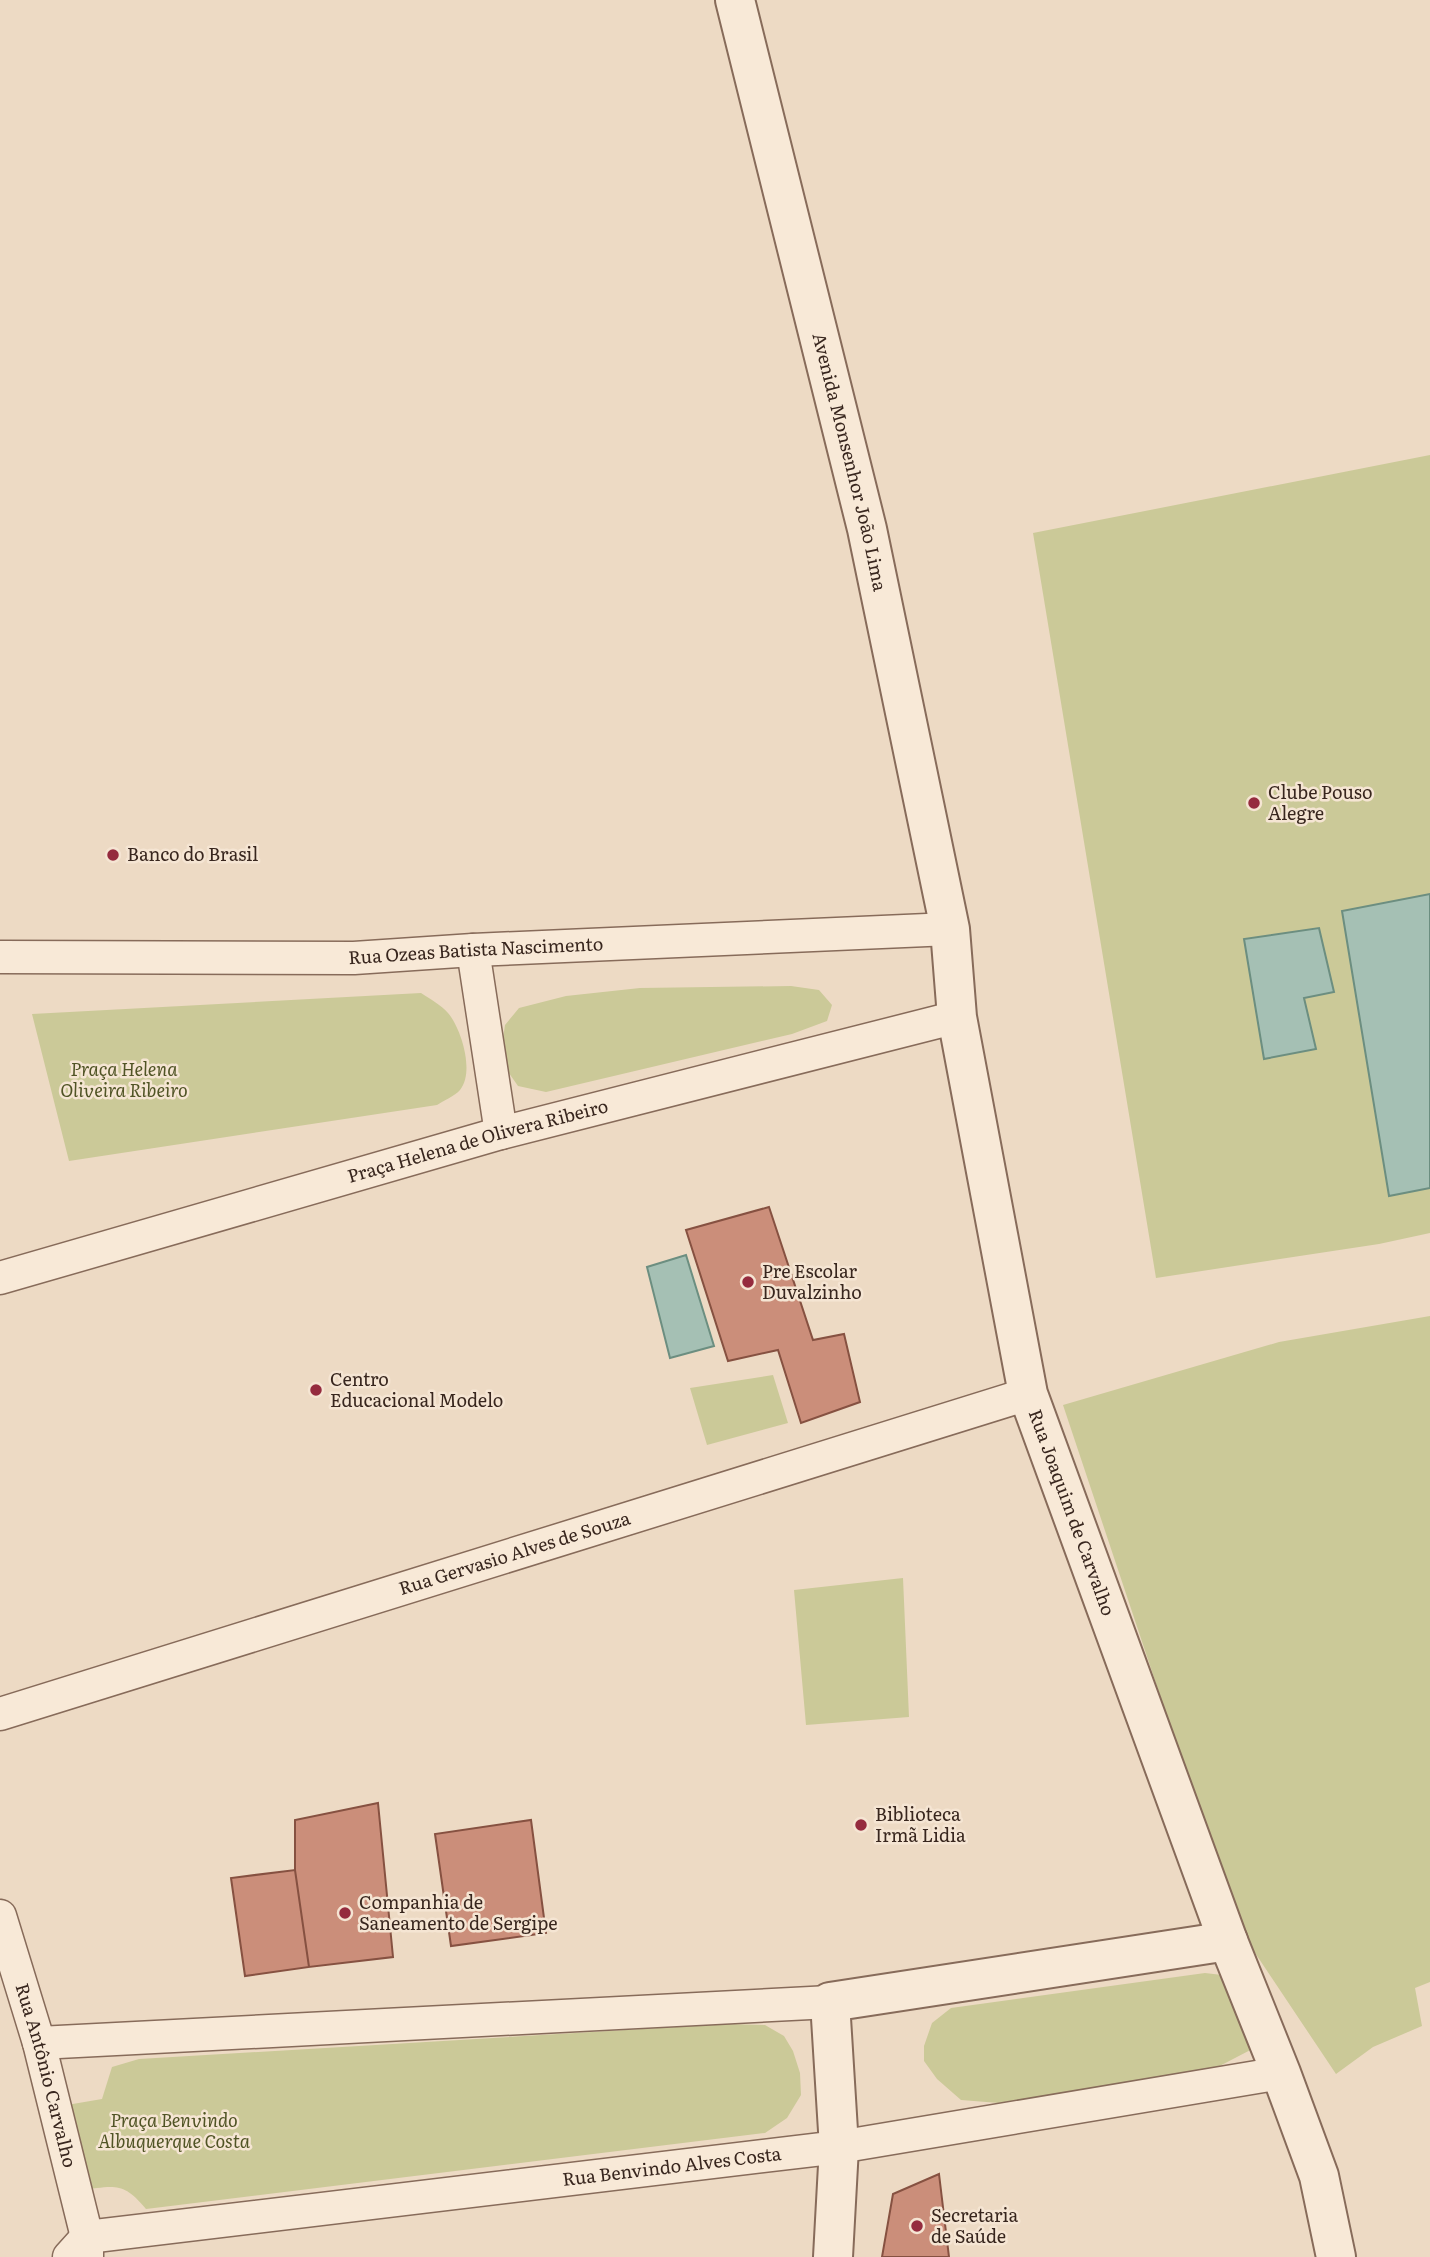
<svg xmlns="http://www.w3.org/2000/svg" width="1430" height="2257" viewBox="0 0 1430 2257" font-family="Literata,serif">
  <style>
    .green { fill: #cbc998 }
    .water { fill: #a5c0b4; stroke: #6c8e80; stroke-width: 2 }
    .building { fill: #cb8e7a; stroke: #865141; stroke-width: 2 }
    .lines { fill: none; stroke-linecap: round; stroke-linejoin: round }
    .minor-casing { stroke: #876b5a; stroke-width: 35 }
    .tertiary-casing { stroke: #876b5a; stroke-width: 42 }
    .minor { stroke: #f8e9d7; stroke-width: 32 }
    .tertiary { stroke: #f8e9d7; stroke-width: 38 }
    .poi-dot { fill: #952b3e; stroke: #f5e5d3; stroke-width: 2.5 }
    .labels { text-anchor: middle; stroke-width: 5; stroke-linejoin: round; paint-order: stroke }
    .street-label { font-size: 18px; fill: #38261e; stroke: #f5e5d3 }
    .poi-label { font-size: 18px; fill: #38261e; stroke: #f5e5d3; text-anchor: start }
    .park-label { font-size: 18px; font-style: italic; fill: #505425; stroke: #f5e5d3 }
  </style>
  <rect width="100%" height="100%" fill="#eddac4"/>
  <path class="green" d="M1430 455V1233L1379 1244 1156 1278 1033 533Z
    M791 986 819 990 832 1005 827 1021 792 1034 546 1092 518 1086 506 1069 503 1038 505 1025 519 1008 566 996 640 988Z
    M421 993C430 999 441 1005 448 1013 461 1028 475 1072 460 1090 455 1096 443 1101 437 1105L69 1161 32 1014Z
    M1430 1316V1982L1415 1988 1422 2026 1373 2047 1336 2074 1237 1926 1063 1405 1279 1342Z
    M773 1375 788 1423 707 1445 690 1388Z
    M903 1578 909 1717 806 1725 794 1590Z
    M1205 1973 1222 1975 1260 2045 1210 2071 999 2103 961 2100 937 2079 924 2061V2046L932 2023 951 2008Z
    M726 2024 765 2025 784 2036 793 2051 800 2073 801 2095 787 2118 765 2133 146 2209C122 2180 114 2187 79 2190L61 2106 102 2099 112 2067 139 2059Z"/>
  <path class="water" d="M1430 894V1188L1389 1196 1342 911Z
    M1319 928 1334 992 1304 998 1316 1049 1264 1059 1244 939Z
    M686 1255 714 1346 670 1358 647 1267Z"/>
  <path class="building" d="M769 1207 813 1340 844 1334 860 1402 801 1423 778 1350 728 1361 686 1230Z
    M378 1803 393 1957 309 1967 295 1870V1820Z
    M531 1820 546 1933 451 1946 435 1834Z
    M295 1870 309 1967 245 1976 231 1878Z
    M939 2174 949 2257H882L893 2194Z"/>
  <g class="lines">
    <g class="minor-casing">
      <g id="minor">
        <path d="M473 950 501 1133"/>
        <path id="s1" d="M0 957 354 958 473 950 950 929"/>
        <path id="s2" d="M0 1278 501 1133 957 1017"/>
        <path id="s3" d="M0 1714 1028 1394"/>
        <path id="s4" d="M0 1916 39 2043 87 2237V2256"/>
        <path d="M39 2043 830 2002"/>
        <path id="s5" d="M69 2257 87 2237 839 2147 1281 2073"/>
      </g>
    </g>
    <g class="tertiary-casing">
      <g id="tertiary">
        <path id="s6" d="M735 0 867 529 950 929 957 1017 1028 1394 1228 1941 1281 2073 1319 2176 1336 2257"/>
        <path d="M833 2257 839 2147 830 2002 1228 1941"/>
      </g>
    </g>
    <use href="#minor" class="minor"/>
    <use href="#tertiary" class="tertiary"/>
  </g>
  <g class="poi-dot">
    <circle cx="1254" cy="803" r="7"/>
    <circle cx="113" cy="855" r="7"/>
    <circle cx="748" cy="1282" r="7"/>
    <circle cx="316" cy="1390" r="7"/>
    <circle cx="861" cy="1825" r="7"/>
    <circle cx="345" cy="1913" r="7"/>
    <circle cx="917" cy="2226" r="7"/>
  </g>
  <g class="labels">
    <g class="street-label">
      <text dy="6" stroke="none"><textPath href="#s6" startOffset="476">Avenida Monsenhor João Lima</textPath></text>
      <text dy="6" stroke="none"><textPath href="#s1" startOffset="476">Rua Ozeas Batista Nascimento</textPath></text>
      <text dy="6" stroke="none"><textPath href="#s2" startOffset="497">Praça Helena de Olivera Ribeiro</textPath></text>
      <text dy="6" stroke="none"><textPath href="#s6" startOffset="1552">Rua Joaquim de Carvalho</textPath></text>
      <text dy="6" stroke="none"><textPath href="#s3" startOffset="539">Rua Gervasio Alves de Souza</textPath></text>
      <text dy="6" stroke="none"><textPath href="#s4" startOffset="166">Rua Antônio Carvalho</textPath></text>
      <text dy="6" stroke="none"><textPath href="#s5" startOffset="616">Rua Benvindo Alves Costa</textPath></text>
    </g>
    <g class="poi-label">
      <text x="1268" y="799">Clube Pouso<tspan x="1268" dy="21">Alegre</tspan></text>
      <text x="127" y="861">Banco do Brasil</text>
      <text x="762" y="1278">Pre Escolar<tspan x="762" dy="21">Duvalzinho</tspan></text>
      <text x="330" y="1386">Centro<tspan x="330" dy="21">Educacional Modelo</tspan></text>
      <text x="875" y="1821">Biblioteca<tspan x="875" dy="21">Irmã Lidia</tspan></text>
      <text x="359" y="1909">Companhia de<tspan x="359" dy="21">Saneamento de Sergipe</tspan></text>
      <text x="931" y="2222">Secretaria<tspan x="931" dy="21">de Saúde</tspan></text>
    </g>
    <g class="park-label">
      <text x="124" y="1076">Praça Helena<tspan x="124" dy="21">Oliveira Ribeiro</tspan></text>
      <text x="174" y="2127">Praça Benvindo<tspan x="174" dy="21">Albuquerque Costa</tspan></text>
    </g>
  </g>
</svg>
